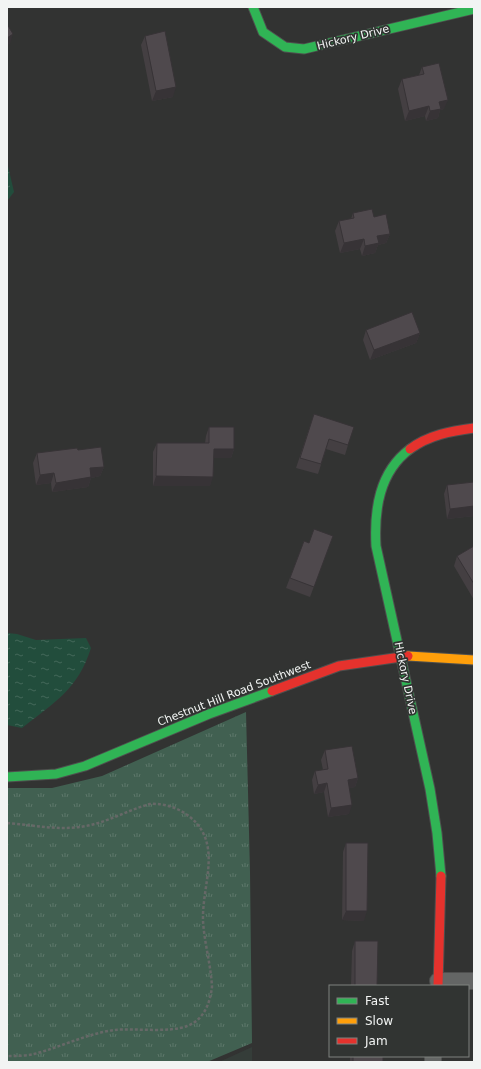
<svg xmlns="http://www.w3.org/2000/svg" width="481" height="1069" viewBox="0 0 481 1069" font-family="'DejaVu Sans',sans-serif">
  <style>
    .built { fill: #353d39 }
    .grass { fill: url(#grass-tufts) }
    .water { fill: url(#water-ripples) }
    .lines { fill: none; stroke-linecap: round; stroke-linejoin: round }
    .street-casing { stroke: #4e4f4e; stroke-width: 18 }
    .fast-casing { stroke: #4e4f4e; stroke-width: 11 }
    .slow-casing { stroke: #4e4f4e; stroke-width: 11 }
    .jam-casing { stroke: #4e4f4e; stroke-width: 11 }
    .path { stroke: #666867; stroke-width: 2.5; stroke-dasharray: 3 2; stroke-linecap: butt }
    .street { stroke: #646665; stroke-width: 16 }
    .fast { stroke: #30b455; stroke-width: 9 }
    .slow { stroke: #ff9f0a; stroke-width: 9 }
    .jam { stroke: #e5322d; stroke-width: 9 }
    .wall { fill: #443f42 }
    .shaded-wall { fill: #373336 }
    .building { fill: #4f494d; stroke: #373336 }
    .labels { text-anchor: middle; stroke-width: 3.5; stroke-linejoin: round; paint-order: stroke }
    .street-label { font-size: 11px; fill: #f2f4f3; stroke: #313432 }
  </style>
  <defs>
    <pattern id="grass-tufts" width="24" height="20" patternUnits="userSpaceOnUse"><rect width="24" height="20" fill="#416051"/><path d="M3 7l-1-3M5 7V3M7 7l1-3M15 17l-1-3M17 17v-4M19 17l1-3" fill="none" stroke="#5d776a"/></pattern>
    <pattern id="water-ripples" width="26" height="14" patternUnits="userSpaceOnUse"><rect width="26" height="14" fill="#224d3c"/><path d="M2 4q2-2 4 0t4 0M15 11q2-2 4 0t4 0" fill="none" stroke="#436759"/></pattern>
  </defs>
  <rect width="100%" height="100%" fill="#323332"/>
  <path class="built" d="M252 1047V1062H219Z"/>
  <path class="grass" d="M246 712 250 872 252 1043 207 1062H7V788H52L102 776Z"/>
  <path class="water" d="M7 162 14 192 7 201Z
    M7 633 17 634 36 640 86 638 91 648C78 689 55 702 22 728L7 725Z"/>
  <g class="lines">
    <g class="street-casing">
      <path id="street" d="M438 981H474
        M433 1062V1056"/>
    </g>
    <g class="fast-casing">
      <path id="fast" d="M253 7 263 32 285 47 304 49 474 9
        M410 449C379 472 374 510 376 546L430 789 437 833 441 876
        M7 777 56 774 85 766 209 714 272 691"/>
    </g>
    <g class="slow-casing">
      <path id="slow" d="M408 656 474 660"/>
    </g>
    <g class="jam-casing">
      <path id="jam" d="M410 449C429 435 451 431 474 428
        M272 691 339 666 408 656
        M438 986 441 876"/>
    </g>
    <path class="path" d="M7 823C34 825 59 831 86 826 108 822 128 810 150 804 164 803 179 808 190 817 223 844 202 884 203 920 204 942 211 965 212 987 210 1003 204 1020 187 1026 169 1033 135 1028 114 1030 86 1034 61 1047 34 1054 26 1056 16 1056 7 1056"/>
    <use href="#street" class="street"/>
    <use href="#fast" class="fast"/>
    <use href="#slow" class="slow"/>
    <use href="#jam" class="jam"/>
  </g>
  <path class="wall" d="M145 36 173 97 152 101 141 45Z
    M422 67 444 109 440 110 438 118 426 121 425 116 405 121 398 89 402 79 419 75Z
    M353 213 374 217 390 234 386 243 378 245 375 253 362 256 360 249 340 253 335 231 339 221 351 219Z
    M366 330 420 333 416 343 370 360 363 340Z
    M314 414 348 445 345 455 326 449 318 474 296 468Z
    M209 427 234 449 231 458H214L210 486H153V452L157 443H205L206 436Z
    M78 450 104 467 100 476 91 478 88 487 52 492 51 483 36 485 33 463 37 453Z
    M474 482V516L447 519 444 494 447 485Z
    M333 536 310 597 286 588 304 541 309 543Z
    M474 546V600L454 566 457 556Z
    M325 750 358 778 355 787 349 788V814L328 817 324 792 314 794 312 780 315 771 323 770 321 760Z
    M346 843 364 921 342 920 343 852Z
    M355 941 377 986H351L352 951Z
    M350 1056H383V1062H350Z"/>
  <path class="shaded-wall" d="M13 34 10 44 7 45V38Z
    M176 87 173 97 152 101 156 91Z
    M448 100 444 109 440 110 438 118 426 121 430 111 439 102Z
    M429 106 425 116 405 121 409 111Z
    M390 234 386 243 378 245 375 253 362 256 365 246 377 236Z
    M364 239 360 249 340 253 344 243Z
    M420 333 416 343 370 360 374 350Z
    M214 449H234L231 458H211Z
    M104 467 100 476 91 478 88 487 52 492 56 483 90 468Z
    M54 473 51 483 36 485 40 475Z
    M156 476 213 477 210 486H153Z
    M474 506V516L447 519 450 509Z
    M358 778 355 787 345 789 348 780Z
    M327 783 324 792 314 794 318 785Z
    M352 805 349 814 328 817 331 808Z
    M346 911H367L364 921 342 920Z"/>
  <path class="building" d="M7 24 13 34 7 38Z
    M165 31 176 87 156 91 145 36Z
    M439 63 448 100 439 102 441 109 430 111 429 106 409 111 402 79 424 74 422 67Z
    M372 209 374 217 386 214 390 234 377 236 379 243 365 246 364 239 344 243 339 221 354 218 353 213Z
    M412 312 420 333 374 350 366 330Z
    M314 414 354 427 348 445 329 439 321 464 300 458Z
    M209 427H234V449H214L213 477 156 476 157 443H209Z
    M101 447 104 467 90 468 91 477 56 483 54 473 40 475 37 453 77 448 78 450Z
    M474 482V506L450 509 447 485Z
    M314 529 333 536 314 587 290 578 304 541 309 543Z
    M474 546V584L457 556Z
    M352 746 358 778 348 780 352 805 331 808 327 783 318 785 315 771 328 769 325 750Z
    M346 843H368L367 911H346Z
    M355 941H378L377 986H355Z
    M353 1056H383V1062H353Z"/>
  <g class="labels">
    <g class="street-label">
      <text transform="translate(353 37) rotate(-14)" y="4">Hickory Drive</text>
      <text transform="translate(406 678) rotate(78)" y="4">Hickory Drive</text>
      <text transform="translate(234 693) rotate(-21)" y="4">Chestnut Hill Road Southwest</text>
    </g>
  </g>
  <rect width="481" height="1069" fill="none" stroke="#f2f4f3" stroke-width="16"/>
  <rect x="329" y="985" width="140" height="72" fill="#313432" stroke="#7e817f"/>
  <rect x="337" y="998" width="20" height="6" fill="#30b455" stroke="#7e817f"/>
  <text x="365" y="1005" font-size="12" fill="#f2f4f3">Fast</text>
  <rect x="337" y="1018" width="20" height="6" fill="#ff9f0a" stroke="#7e817f"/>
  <text x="365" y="1025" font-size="12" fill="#f2f4f3">Slow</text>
  <rect x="337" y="1038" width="20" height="6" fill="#e5322d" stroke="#7e817f"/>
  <text x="365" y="1045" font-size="12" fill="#f2f4f3">Jam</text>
</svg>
